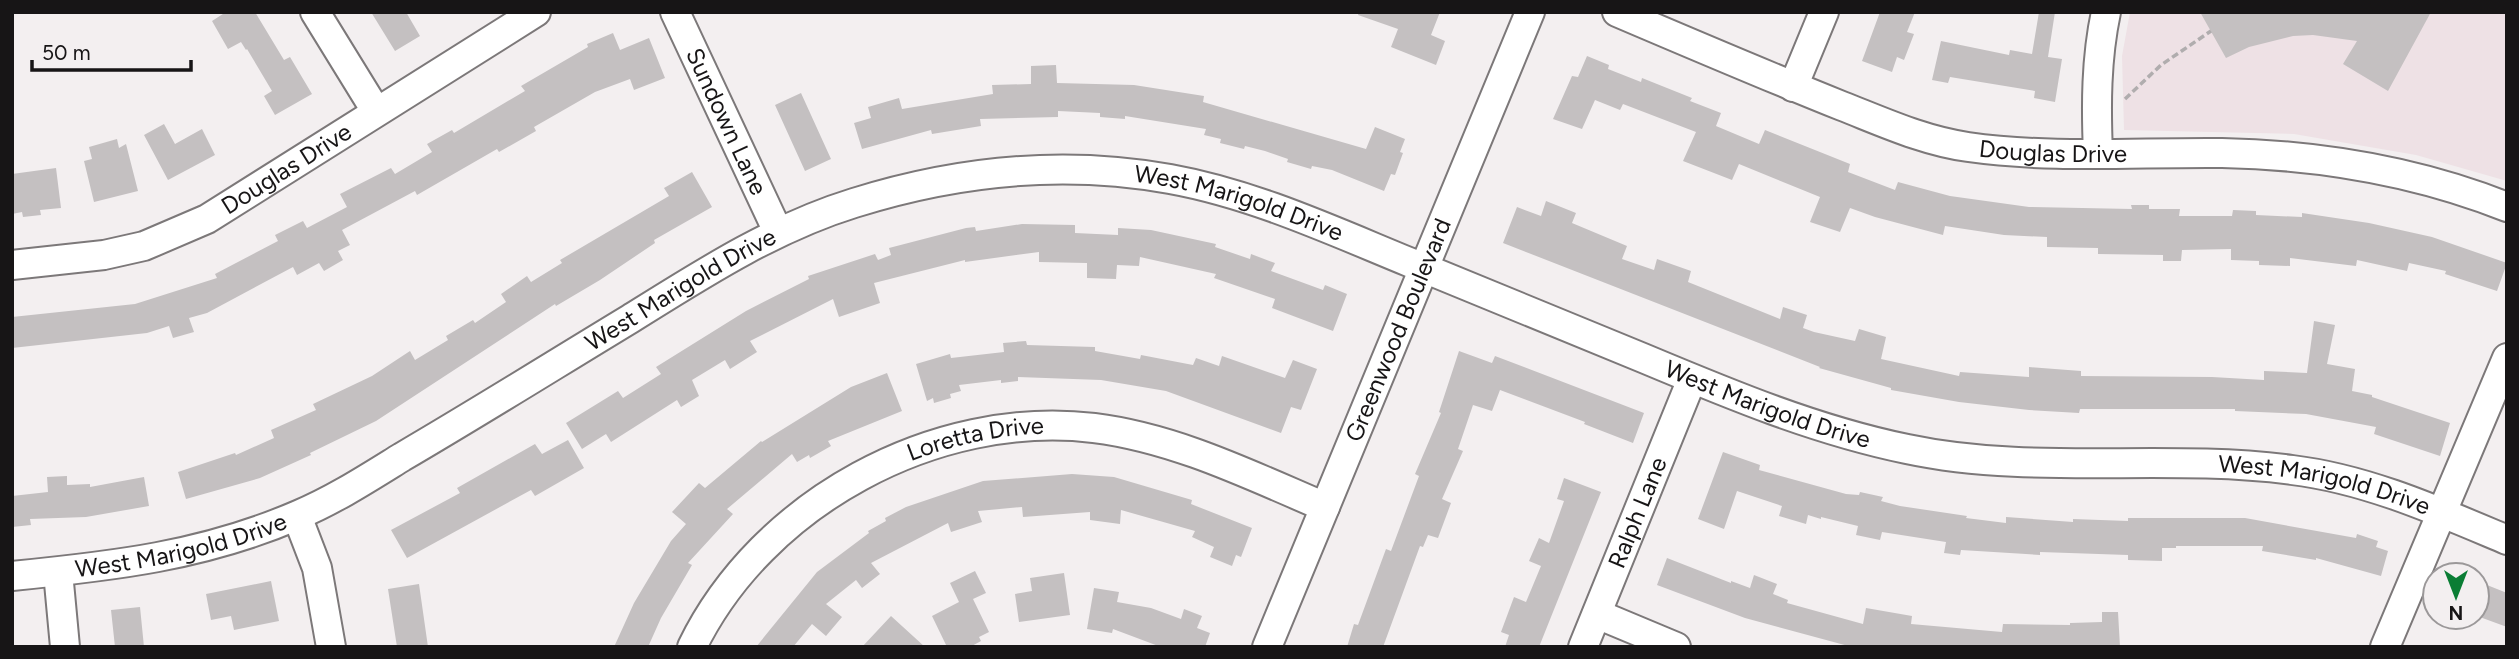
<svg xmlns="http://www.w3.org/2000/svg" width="2519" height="659" viewBox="0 0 2519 659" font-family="Figtree,sans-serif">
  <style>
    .built { fill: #eee1e5 }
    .building { fill: #c4c0c1 }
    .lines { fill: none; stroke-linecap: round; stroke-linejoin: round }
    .minor-casing { stroke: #7c7879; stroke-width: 32 }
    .path { stroke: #b0adae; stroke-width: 3.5; stroke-dasharray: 7 3.5; stroke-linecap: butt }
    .minor { stroke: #fff; stroke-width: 28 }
    .labels { text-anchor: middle; stroke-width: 7; stroke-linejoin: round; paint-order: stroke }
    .street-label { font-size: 24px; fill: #171516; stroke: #f3eff0 }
  </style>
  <rect width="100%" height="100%" fill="#f3eff0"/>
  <path class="built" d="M2130 12H2507V181L2416 155 2294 134 2124 130 2122 56Z"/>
  <path class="building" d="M226 12H255L284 60 290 57 312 94 275 115 264 96 272 91 247 49 246 50 241 42 228 49 212 21Z
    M371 12H406L420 36 395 51Z
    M1359 12H1440L1431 35 1445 41 1436 65 1391 47 1398 29 1358 15Z
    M1880 12H1915L1907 32 1914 34 1904 60 1897 57 1892 72 1862 61Z
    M2039 12H2055L2048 57 2062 59 2055 102 2034 98 2035 91 1950 77 1948 83 1932 80 1941 41 2009 55 2010 50 2032 54Z
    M2200 12H2431L2388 91 2343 64 2357 41 2313 35 2293 36 2249 47 2226 58Z
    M613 33 620 50 649 38 665 78 634 90 630 79 595 92 534 127 536 131 499 152 497 149 417 195 415 191 342 230 350 245 338 251 343 260 324 271 319 263 297 275 293 267 207 313 189 318 194 332 173 338 169 326 147 333 12 348V317L135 304 217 278 215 274 278 241 275 235 303 221 307 228 347 207 340 194 391 168 395 174 432 152 427 144 452 130 454 133 525 91 521 86 588 47 587 44Z
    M1587 56 1609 65 1608 69 1641 82 1642 78 1692 98 1690 101 1721 113 1716 126 1759 144 1765 130 1850 164 1848 172 1895 190 1898 182 1950 196 2029 207 2132 209 2131 205H2149V209H2180L2179 216H2232L2233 210 2256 211V215L2302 217V213L2369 223 2432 237 2507 263 2497 291 2445 274 2446 271 2409 263 2407 271 2357 260 2356 266 2290 258V266L2259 265V261L2231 260V249L2182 250 2181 261H2163V255L2098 254V248L2047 247V237L2004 235 1945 226 1943 235 1875 217 1850 208 1840 232 1810 222 1820 197 1739 164 1732 180 1683 161 1696 132 1623 104 1620 110 1595 100 1582 129 1553 119 1572 76 1578 77Z
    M1056 65 1057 83 1134 85 1204 96 1203 102 1366 149 1375 127 1405 139 1400 152 1403 153 1395 175 1391 174 1384 191 1332 170 1312 166 1311 169 1287 162 1288 159 1265 151 1245 146 1244 149 1220 143 1221 139 1204 135 1206 129 1125 116V119L1100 117V113L1058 111V117L980 119 981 126 932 134 931 130 862 149 854 123 871 118 868 107 899 98 902 109 993 94 992 85 1031 84V66Z
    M801 93 831 159 805 171 775 105Z
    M164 124 175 144 202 129 215 155 168 180 144 135Z
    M117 139 119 148 126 144 138 191 94 202 84 161 92 159 89 147Z
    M56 168 61 208 40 210 41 215 23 217 22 212 12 214V174Z
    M692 172 712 207 654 240 655 243 600 280 556 306 555 304 376 421 310 453 311 455 260 478 186 499 178 472 235 453 236 455 274 438 271 430 316 410 313 404 372 376 410 351 415 360 448 340 446 336 473 320 475 323 506 302 501 294 527 276 531 282 562 263 560 260 669 196 664 188Z
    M1546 201 1576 213 1572 223 1627 246 1622 259 1654 270 1657 259 1691 271 1688 282 1780 319 1783 307 1807 315 1803 328 1814 332 1855 341 1859 329 1886 337 1881 359 1959 376 1960 372 2029 377V367L2081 371V376L2212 377 2264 380V371L2307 373 2314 321 2335 325 2327 364 2355 369 2352 391 2372 395V397L2450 423 2440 456 2374 434 2376 427 2306 414 2235 411V409H2080L2079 413 2029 410 1959 402 1891 390V388L1819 368 1820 367 1503 243 1517 207 1541 216Z
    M1022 224 1075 225V233L1118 235V228L1151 230 1216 244 1215 247 1250 259 1251 254 1275 263 1271 271 1323 290 1325 285 1347 294 1333 331 1272 308 1275 299 1214 278 1216 274 1140 257 1139 266 1117 265 1116 279 1087 278V263L1039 262V252L965 262V260L874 283 880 303 839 317 833 299 750 341 757 352 730 369 725 360 692 380 699 396 681 407 677 400 611 442 606 434 582 449 566 423 618 391 623 398 661 374 656 367 746 311 809 279 808 276 875 254 878 260 891 255 889 248 966 228 975 227 976 231Z
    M1026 341 1027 345 1095 347V351L1140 359 1141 355 1193 365 1196 358 1219 366 1222 356 1285 378 1293 360 1317 369 1301 410 1291 407 1281 433 1166 391 1101 380 1018 377V381L1001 383V380L959 385 961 391 950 394 951 398 934 403 933 398 927 401 916 364 950 354 951 358 1004 352 1003 343Z
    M1459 351 1492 363 1495 356 1644 413 1633 443 1584 424 1585 422 1500 390 1492 411 1473 405 1458 449 1463 451 1442 499 1451 503 1438 538 1428 535 1423 547 1420 546 1383 647H1347L1354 624 1358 625 1386 549 1391 551 1419 476 1415 474 1441 413 1439 412Z
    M887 373 902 411 828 441 831 446 810 458 809 455 797 462 792 454 727 509 733 514 688 563 692 565 661 618 648 647H614L634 603 671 541 686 524 672 512 699 483 705 488 761 441 762 442 851 387Z
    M568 440 584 468 535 496 531 490 407 558 391 530 460 493 457 488 535 444 542 454Z
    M1723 452 1760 465 1759 470 1846 494 1859 495 1860 492 1883 497 1881 501 1900 506 1967 516 1966 518 2006 523V517L2073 522V519L2128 521V518H2245L2356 538 2357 534 2378 541 2376 547 2388 551 2381 576 2316 558V560L2262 551 2263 546H2176V548H2162V561L2128 560V555L2040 552V555L1961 550 1960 555 1944 553 1946 542 1882 532 1880 540 1856 535 1858 526 1821 517V519L1808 515 1806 524 1779 516 1782 506 1737 491 1724 529 1698 519Z
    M1072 474 1114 477 1192 500 1191 504 1252 528 1241 557 1236 555 1232 566 1210 557 1214 547 1192 537 1195 531 1121 510 1120 524 1090 520V512L1023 517 1022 507 978 511 982 522 951 532 948 523 871 563 880 574 862 588 856 580 826 604 842 617 826 636 812 624 793 647H756L817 572 869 533 868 531 886 521 885 518 906 507 983 481Z
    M67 476V485L90 484V487L144 477 149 506 86 517 30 519 31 525 12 527V496L48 492 47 477Z
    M1564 478 1601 492 1539 647H1505L1509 635 1501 632 1514 597 1526 602 1541 566 1529 561 1539 538 1549 543 1564 501 1557 499Z
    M1667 558 1731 583V581L1750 588 1754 575 1777 584 1773 594 1788 600 1787 603 1863 624 1866 608 1912 616 1911 624 2002 632 2003 624 2070 625V623L2102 622V612H2118L2120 647H1852L1745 618 1657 585Z
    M975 571 986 593 973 599 989 632 979 637 981 641 970 647H947L932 616 959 602 950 583Z
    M1064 573 1070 615 1019 622 1015 594 1032 591 1030 578Z
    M271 581 279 621 234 630 231 616 211 620 206 594Z
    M2477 581 2507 593V627L2477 616Z
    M419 584 428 647H397L388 589Z
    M1094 588 1119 592 1117 602 1151 608 1181 619 1184 609 1202 616 1197 628 1210 633 1205 647H1161L1113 629 1112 633 1087 629Z
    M140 607 144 647H115L111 610Z
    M891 616 925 647H862Z"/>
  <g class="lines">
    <g class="minor-casing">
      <g id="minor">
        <path d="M315 12 376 111"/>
        <path id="s1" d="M675 12 778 232"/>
        <path id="s2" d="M1617 12C1692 44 1767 76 1842 106 1883 122 1924 141 1968 147 2052 159 2137 152 2222 153 2320 155 2416 171 2507 207"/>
        <path d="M1793 87 1824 12"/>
        <path d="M2098 154C2096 106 2096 59 2106 12"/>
        <path id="s3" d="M12 265 104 255 144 246 207 219 536 12"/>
        <path d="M297 516 317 568 331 647"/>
        <path d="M58 572 65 647"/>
        <path id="s4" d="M12 576C113 566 203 556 298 515 334 500 368 478 402 457 479 412 554 365 630 319 702 274 773 228 854 203 956 171 1064 160 1170 179 1253 194 1331 230 1409 262 1487 294 1565 326 1643 358 1729 394 1815 430 1907 449 2034 476 2164 453 2292 470 2367 479 2438 511 2507 540"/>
        <path d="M1597 614 1676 647"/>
        <path id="s5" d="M692 647C762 503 935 409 1094 428 1175 438 1250 475 1325 507"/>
        <path id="s6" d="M1267 647 1530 12"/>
        <path id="s7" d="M1583 647 1692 379"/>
        <path d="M2385 647 2507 358"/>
      </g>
    </g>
    <path class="path" d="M2125 99 2161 65 2211 31"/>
    <use href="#minor" class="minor"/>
  </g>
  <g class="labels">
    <g class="street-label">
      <text dy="8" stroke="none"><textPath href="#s1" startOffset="121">Sundown Lane</textPath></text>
      <text dy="8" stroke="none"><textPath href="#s2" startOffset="462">Douglas Drive</textPath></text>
      <text dy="8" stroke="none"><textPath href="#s3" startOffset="296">Douglas Drive</textPath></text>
      <text dy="8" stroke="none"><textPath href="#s4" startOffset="1325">West Marigold Drive</textPath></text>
      <text dy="8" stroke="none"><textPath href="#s4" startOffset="738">West Marigold Drive</textPath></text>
      <text dy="8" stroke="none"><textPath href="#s6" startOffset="343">Greenwood Boulevard</textPath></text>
      <text dy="8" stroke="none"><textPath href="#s4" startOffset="1892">West Marigold Drive</textPath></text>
      <text dy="8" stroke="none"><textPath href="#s5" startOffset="366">Loretta Drive</textPath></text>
      <text dy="8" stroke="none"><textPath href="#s4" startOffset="2459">West Marigold Drive</textPath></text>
      <text dy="8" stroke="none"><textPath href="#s7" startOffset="145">Ralph Lane</textPath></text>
      <text dy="8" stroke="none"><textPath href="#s4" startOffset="172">West Marigold Drive</textPath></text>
    </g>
  </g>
  <rect width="2519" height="659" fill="none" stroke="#171516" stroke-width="28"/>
  <g transform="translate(2456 596) rotate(180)"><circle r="33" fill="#f3eff0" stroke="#9b9899" stroke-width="2"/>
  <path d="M0-5L12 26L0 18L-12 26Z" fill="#0a7d34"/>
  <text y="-10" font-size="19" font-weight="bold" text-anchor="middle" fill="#171516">N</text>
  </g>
  <path d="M32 60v10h159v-10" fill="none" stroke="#171516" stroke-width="3.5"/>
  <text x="42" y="60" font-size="21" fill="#171516" stroke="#f3eff0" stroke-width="5" paint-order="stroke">50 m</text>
</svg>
